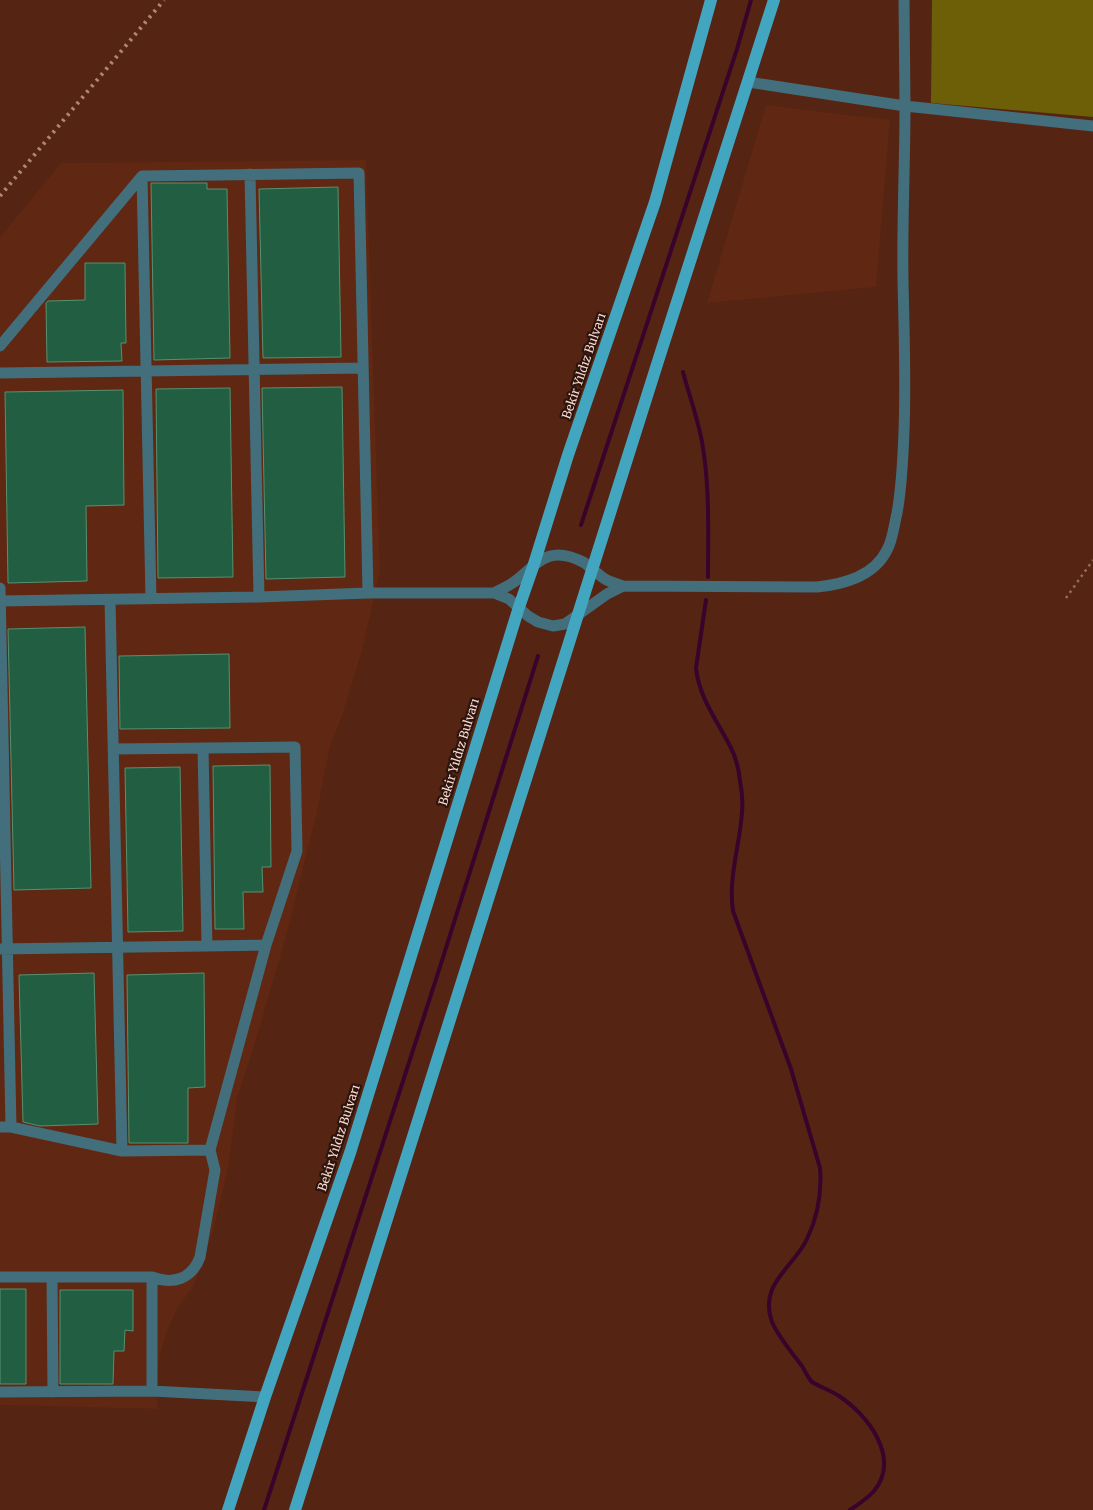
<svg xmlns="http://www.w3.org/2000/svg" width="1093" height="1510" viewBox="0 0 1093 1510" font-family="Merriweather,serif">
  <style>
    .built { fill: #602712 }
    .green { fill: #6d5f07 }
    .lines { fill: none; stroke-linecap: round; stroke-linejoin: round }
    .stream { stroke: #38042c; stroke-width: 4 }
    .building { fill: #225e42; stroke: #569171 }
    .path { stroke: #966c5c; stroke-width: 2.5; stroke-dasharray: 2.5 4; stroke-linecap: butt }
    .minor { stroke: #436e7b; stroke-width: 11 }
    .primary { stroke: #43a6c1; stroke-width: 12 }
    .rail { stroke: #af8779; stroke-width: 4; stroke-dasharray: 2.5 5; stroke-linecap: butt }
    .labels { text-anchor: middle; stroke-width: 4.5; stroke-linejoin: round; paint-order: stroke }
    .street-label { font-size: 12px; fill: #fbdacf; stroke: #2c150e }
  </style>
  <rect width="100%" height="100%" fill="#552412"/>
  <path class="built" d="M766 105 890 120 876 287 707 303Z
    M366 160 380 572 361 654 342 716 330 746 317 812 287 933 255 1043 237 1098 229 1164 214 1228 194 1285 177 1309 165 1336 158 1365 156 1381 158 1409 0 1405V237L61 163Z"/>
  <path class="green" d="M932 0H1093V117L931 103Z"/>
  <g class="lines">
    <path class="stream" d="M683 372C689 395 698 419 702 442 710 486 708 533 708 577
      M581 525 737 49 751 0
      M706 600 696 668C699 698 718 722 731 748 736 758 739 770 740 781 742 791 743 802 742 812 740 845 728 877 733 911L791 1069 820 1168C822 1193 818 1216 807 1239 794 1267 758 1284 772 1322 778 1336 792 1353 802 1366 805 1371 808 1378 812 1382 818 1386 832 1391 839 1396 868 1415 901 1458 874 1491 867 1499 859 1504 850 1510
      M264 1510 439 970 538 656"/>
  </g>
  <path class="building" d="M151 183H207V189H227L230 358 154 360Z
    M338 187 341 357 263 358 259 189Z
    M85 263H125L126 343H121L122 361 47 362 46 303 48 301 85 300Z
    M342 387 345 577 266 579 262 388Z
    M230 388 233 577 158 578 156 389Z
    M123 390 124 505 86 506 87 581 8 583 5 392Z
    M85 627 91 888 14 890 8 629Z
    M229 654 230 728 120 729 119 656Z
    M270 765 271 867H262L263 892H243L244 929H215L213 766Z
    M180 767 183 931 128 932 125 768Z
    M94 973 98 1124 40 1126 23 1122 19 975Z
    M204 973 205 1087 188 1088V1143H129L127 975Z
    M0 1289H26V1384H0Z
    M60 1290H133V1331L125 1330 124 1351H114L113 1384H60Z"/>
  <g class="lines">
    <path class="path" d="M1066 598 1093 560"/>
    <path class="minor" d="M748 82 905 106 1093 126
      M250 174 259 597
      M142 176 151 599
      M0 346 142 176 359 173 368 593
      M0 373 363 368
      M0 588 11 1127
      M494 593C502 589 511 585 518 579 541 559 552 546 583 562 591 567 597 574 605 579 610 582 617 584 623 586L817 587C845 584 874 576 887 550 893 539 894 525 897 513 902 486 903 458 904 431 906 380 904 330 903 280 902 222 905 164 905 106 905 71 904 35 904 0
      M110 600 122 1151
      M0 601 259 597 368 593H494L509 599 528 616 538 622 553 626 565 624 607 594 623 586
      M203 748 207 946
      M0 949 266 945
      M0 1127H11L122 1151 210 1150
      M0 1277H152C173 1285 192 1279 200 1257L215 1170 210 1150 266 945 297 851 295 747 113 749
      M52 1277 53 1392
      M152 1277V1391
      M0 1392 152 1391 265 1397"/>
    <path class="primary" d="M228 1510 265 1397 350 1153 519 607 534 564 568 455 655 202 711 0
      M295 1510 659 358 774 0"/>
    <path class="rail" d="M0 196 164 0"/>
  </g>
  <g class="labels">
    <g class="street-label">
      <text transform="translate(584 366) rotate(-71)" y="4">Bekir Yıldız Bulvarı</text>
      <text transform="translate(459 752) rotate(-73)" y="4">Bekir Yıldız Bulvarı</text>
      <text transform="translate(339 1138) rotate(-72)" y="4">Bekir Yıldız Bulvarı</text>
    </g>
  </g>
</svg>
